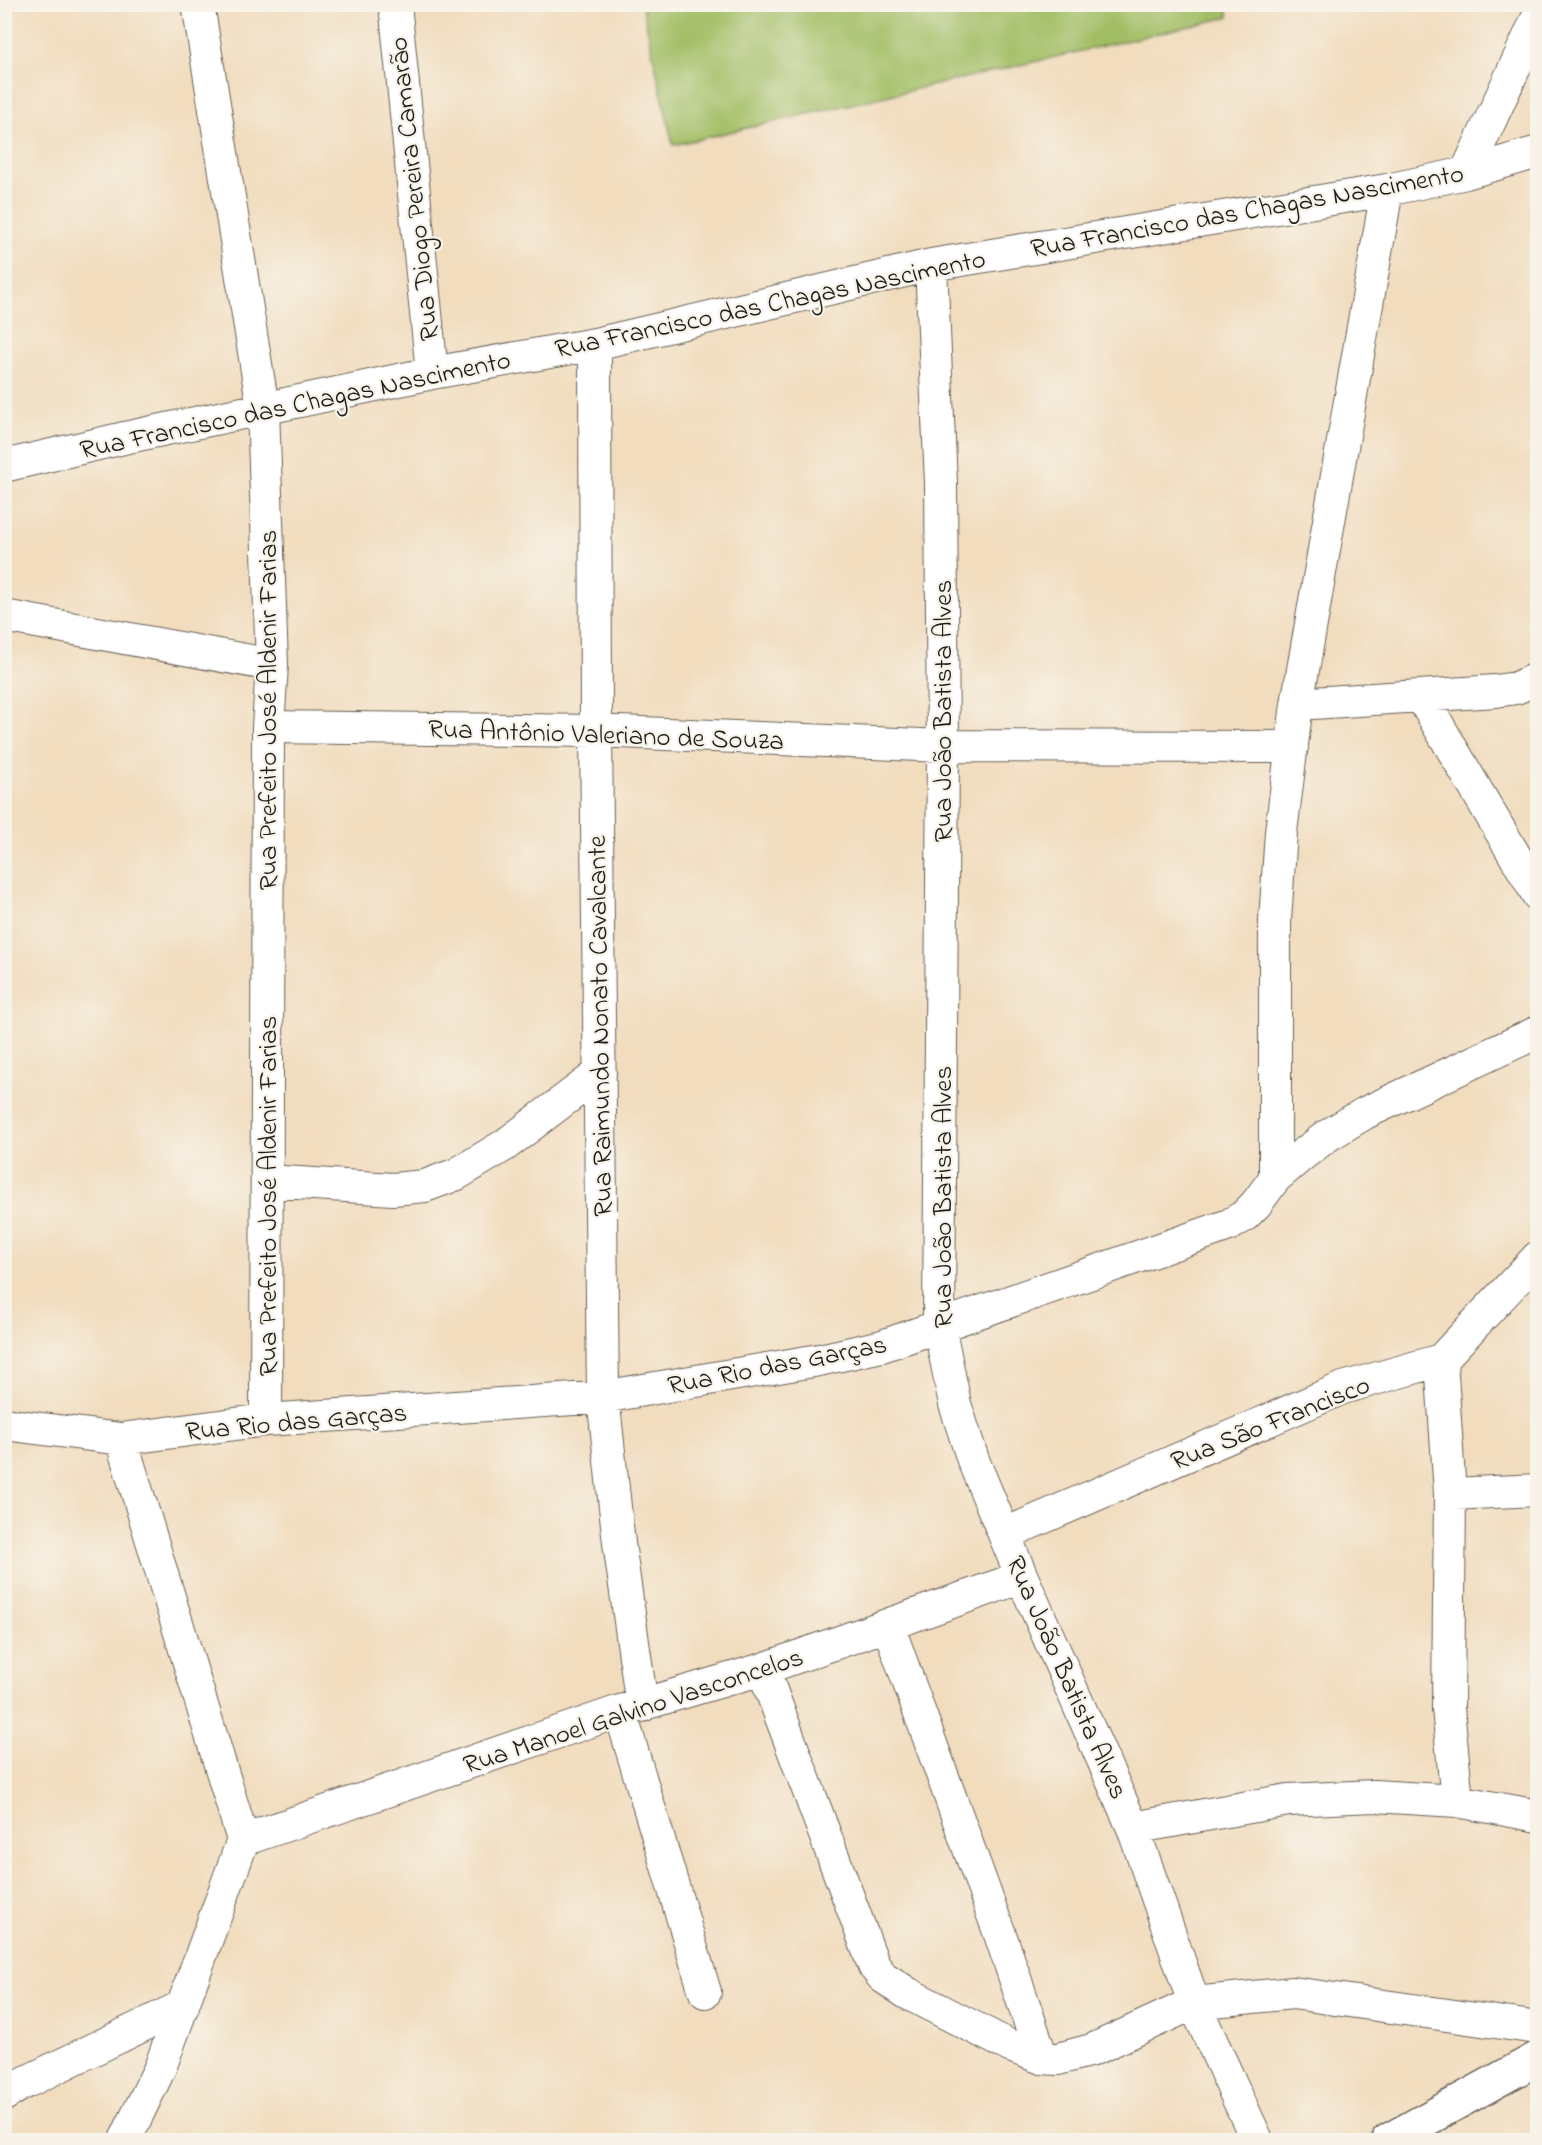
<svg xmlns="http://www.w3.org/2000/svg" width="1542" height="2145" viewBox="0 0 1542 2145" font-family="'Indie Flower',sans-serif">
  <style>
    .green { fill: #a2be65; stroke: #5f6d40; stroke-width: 1.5 }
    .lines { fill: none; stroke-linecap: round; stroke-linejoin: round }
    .street-casing { stroke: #675f54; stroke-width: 34 }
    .secondary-casing { stroke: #675f54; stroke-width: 36 }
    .street { stroke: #fff; stroke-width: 32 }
    .secondary { stroke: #fff; stroke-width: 33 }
    .labels { text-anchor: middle; stroke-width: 4.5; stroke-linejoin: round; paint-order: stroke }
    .street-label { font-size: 27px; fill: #1c1c1c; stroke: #f7f3e8 }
  </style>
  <rect width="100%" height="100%" fill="#f7f3e8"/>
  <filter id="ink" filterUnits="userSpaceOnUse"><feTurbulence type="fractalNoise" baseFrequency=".0167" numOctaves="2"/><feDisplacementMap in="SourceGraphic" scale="12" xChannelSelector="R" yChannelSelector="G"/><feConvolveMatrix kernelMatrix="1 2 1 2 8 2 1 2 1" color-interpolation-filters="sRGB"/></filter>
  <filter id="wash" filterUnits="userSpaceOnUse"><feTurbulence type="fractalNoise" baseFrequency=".008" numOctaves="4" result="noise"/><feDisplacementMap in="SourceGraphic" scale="24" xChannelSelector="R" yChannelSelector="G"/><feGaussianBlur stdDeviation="1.35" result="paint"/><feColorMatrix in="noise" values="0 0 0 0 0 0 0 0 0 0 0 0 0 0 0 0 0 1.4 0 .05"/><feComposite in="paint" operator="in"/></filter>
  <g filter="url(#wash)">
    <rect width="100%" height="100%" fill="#f1dcbd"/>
    <path class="green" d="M1226 4 1229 17 673 145 642 5Z"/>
  </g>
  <g filter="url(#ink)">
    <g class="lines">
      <g class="street-casing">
        <path id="street" d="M198 4 263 408 272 665 268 727 266 1420
          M395 4 432 373
          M1466 173 1538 17
          M931 265 941 483 943 746 939 1325 955 1404 973 1460 1022 1577 1133 1828 1194 2003 1257 2140
          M595 344 596 731 603 1397 619 1543 642 1706
          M4 466 124 438 432 373 595 344 931 265 1387 190 1466 173 1538 152
          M4 616 272 665
          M1421 696 1538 895
          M1297 704 1496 691 1516 688 1538 678
          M268 727 596 731 943 746 1292 747
          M1275 1178V921L1281 832 1297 704 1387 190
          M267 1181 393 1189 425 1186 457 1174 505 1145 600 1073
          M1441 1360 1450 1494 1448 1708 1457 1801
          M4 1424 121 1439 266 1420 603 1397 819 1360 882 1346 1229 1225 1244 1216 1256 1204 1275 1178 1302 1155 1327 1136 1365 1113 1538 1032
          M121 1439 243 1840 160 2068 125 2140
          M1450 1494 1538 1490
          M1005 1534 1343 1388 1441 1360 1538 1257
          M888 1625 1002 1940 1042 2058
          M763 1669 874 1966 883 1977 907 1993 1010 2046 1042 2058 1058 2059 1092 2050 1194 2003 1293 1993 1538 2028
          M620 1711 705 1992
          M1133 1828 1288 1800 1374 1796 1457 1801 1538 1816
          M243 1840 620 1711 763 1669 1022 1577
          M4 2095 20 2085 183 2006"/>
      </g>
      <g class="secondary-casing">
        <path id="secondary" d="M1389 2140 1538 2058"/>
      </g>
      <use href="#street" class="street"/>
      <use href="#secondary" class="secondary"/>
    </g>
  </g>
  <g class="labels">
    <g class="street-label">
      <text transform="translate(413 189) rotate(-96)" y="9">Rua Diogo Pereira Camarão</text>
      <text transform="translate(1247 210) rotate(-10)" y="9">Rua Francisco das Chagas Nascimento</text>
      <text transform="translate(770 303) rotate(-12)" y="9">Rua Francisco das Chagas Nascimento</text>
      <text transform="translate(295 404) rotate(-12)" y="9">Rua Francisco das Chagas Nascimento</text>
      <text transform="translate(267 710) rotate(-90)" y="9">Rua Prefeito José Aldenir Farias</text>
      <text transform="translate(942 711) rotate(-90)" y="9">Rua João Batista Alves</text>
      <text transform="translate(606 734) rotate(2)" y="9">Rua Antônio Valeriano de Souza</text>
      <text transform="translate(599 1026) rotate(-91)" y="9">Rua Raimundo Nonato Cavalcante</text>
      <text transform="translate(267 1196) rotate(-90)" y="9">Rua Prefeito José Aldenir Farias</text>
      <text transform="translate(942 1197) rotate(-90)" y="9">Rua João Batista Alves</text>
      <text transform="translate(777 1364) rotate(-11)" y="9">Rua Rio das Garças</text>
      <text transform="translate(296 1421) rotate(-5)" y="9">Rua Rio das Garças</text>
      <text transform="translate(1270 1422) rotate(-22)" y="9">Rua São Francisco</text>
      <text transform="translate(1068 1677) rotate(66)" y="9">Rua João Batista Alves</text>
      <text transform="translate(633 1710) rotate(-18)" y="9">Rua Manoel Galvino Vasconcelos</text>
    </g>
  </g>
  <rect width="1542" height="2145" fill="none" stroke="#f7f3e8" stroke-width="24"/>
</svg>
